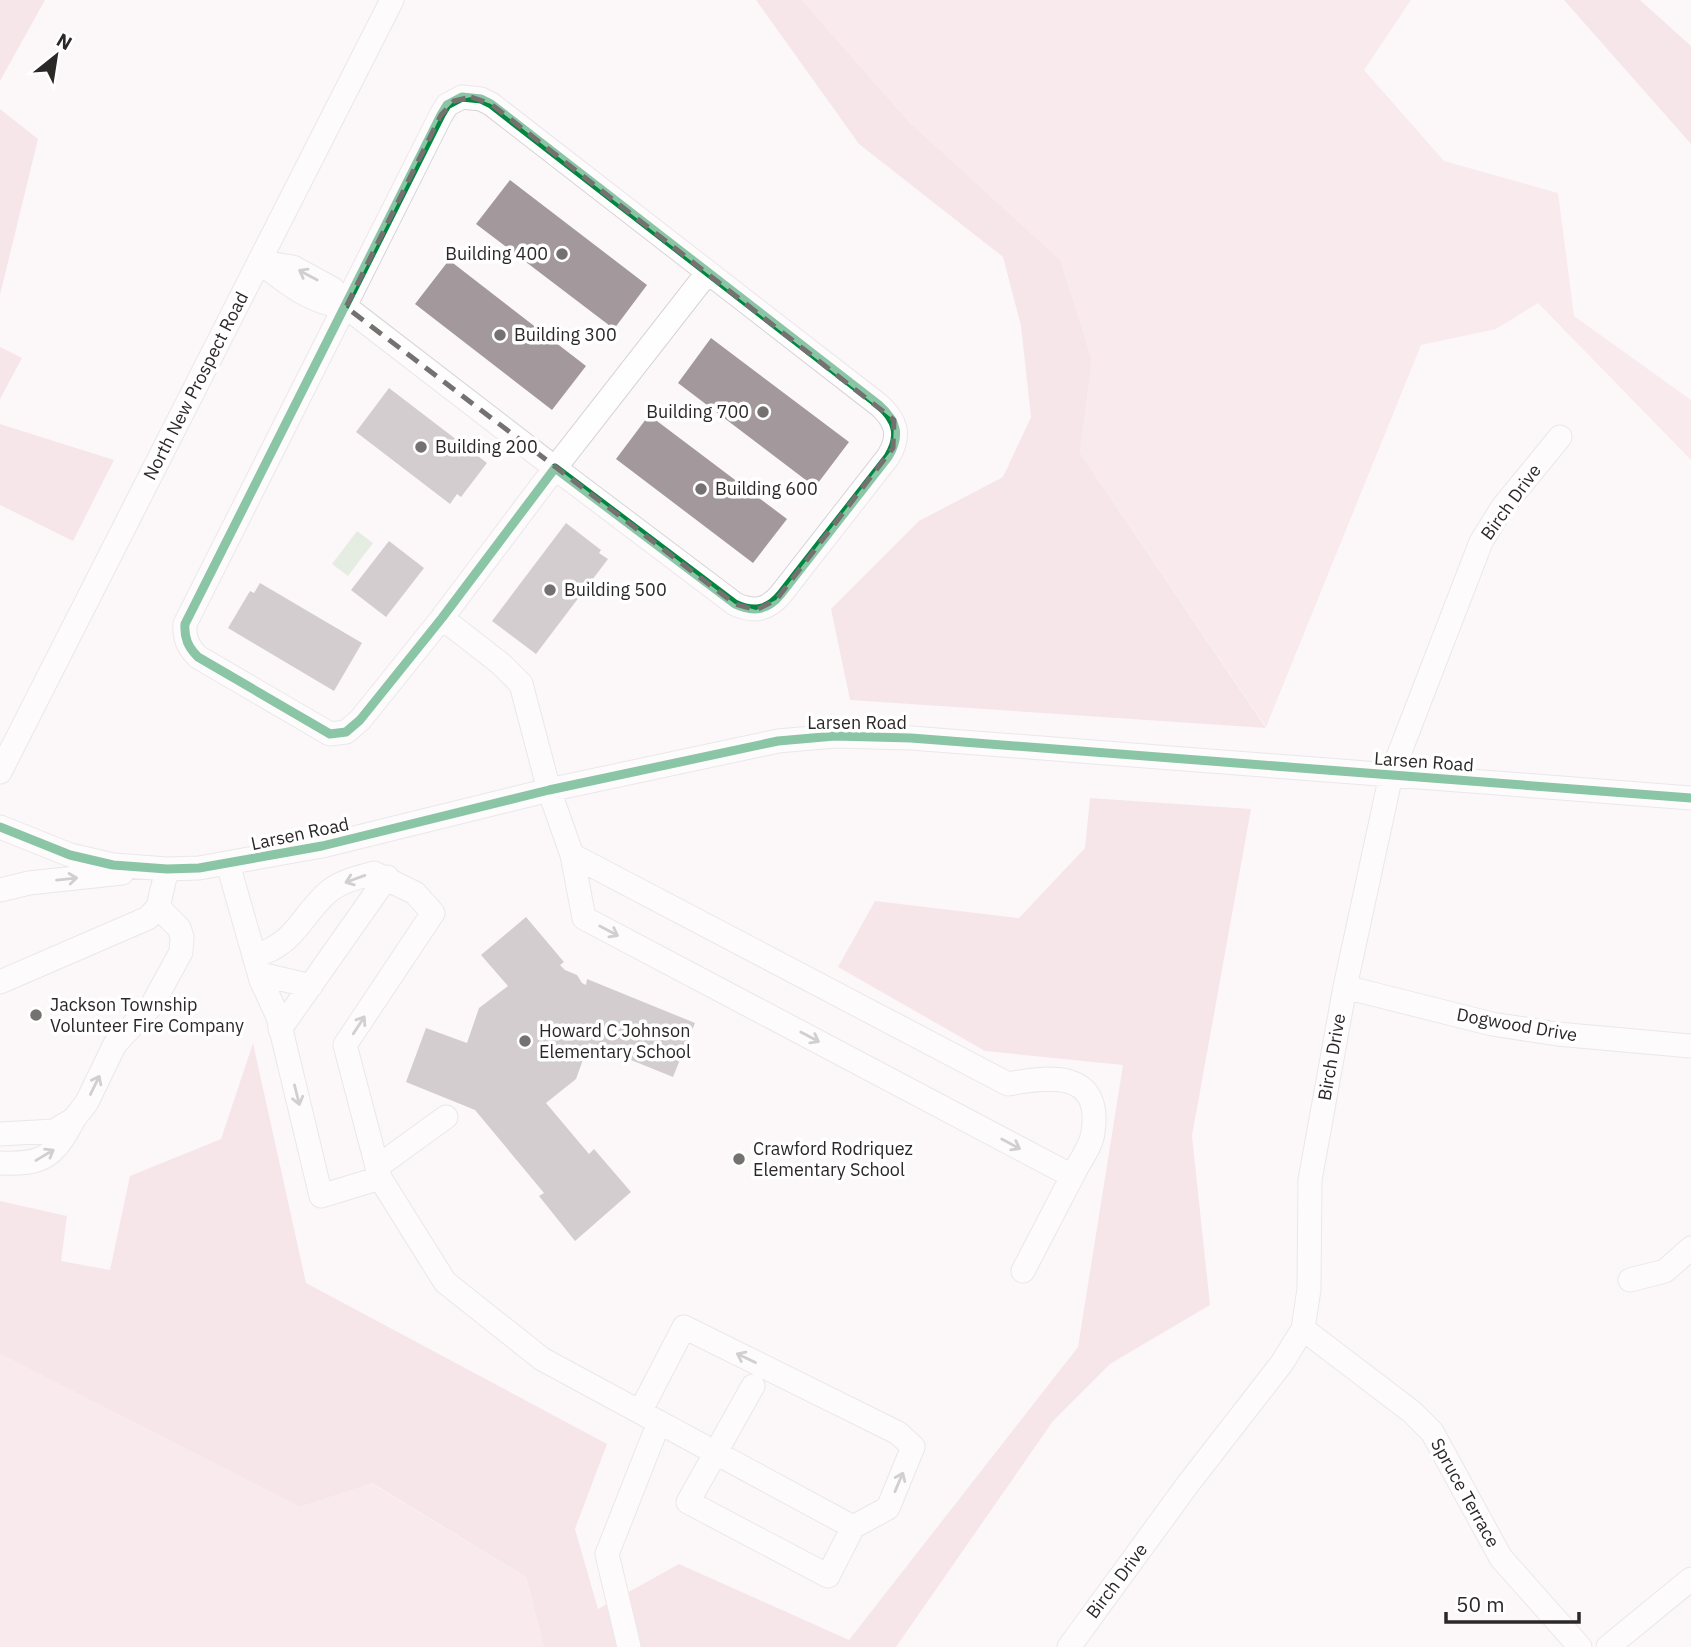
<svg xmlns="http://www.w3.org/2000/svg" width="1691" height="1647" viewBox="0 0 1691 1647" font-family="'IBM Plex Sans',sans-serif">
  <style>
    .green { fill: #f4dade }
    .forest { fill: #efd1d6 }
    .water { fill: #cbe0c5 }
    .building { fill: #a3999c }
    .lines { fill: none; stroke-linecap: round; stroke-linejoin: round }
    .minor-casing { stroke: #d8d4d4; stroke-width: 25 }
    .minor { stroke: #fffefe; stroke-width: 23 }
    .cycleway-casing { stroke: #fff; stroke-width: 13 }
    .cycleway { stroke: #00873e; stroke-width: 9 }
    .oneway { stroke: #a09e9e }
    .marked { fill: none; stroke: #757171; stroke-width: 5; stroke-dasharray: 14 9; stroke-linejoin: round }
    .poi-dot { fill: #757171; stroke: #fff; stroke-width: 2.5 }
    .labels { text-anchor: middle; stroke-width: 7; stroke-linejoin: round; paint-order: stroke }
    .poi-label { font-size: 18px; fill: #2d2828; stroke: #fff; text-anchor: start }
    .street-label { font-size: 18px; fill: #2d2828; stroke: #fff }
  </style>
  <rect width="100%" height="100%" fill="#fcf8f9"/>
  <path class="green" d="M802 0H1411L1364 70 1444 161 1558 193 1574 316 1691 400V460L1538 303 1496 329 1421 345 1266 727 1080 453 1092 361 973 182 910 123Z
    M0 1354 300 1507 371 1483 526 1577 544 1647H0Z"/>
  <path class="forest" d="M0 0H45L0 81Z
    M756 0H802L910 123 1060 260 1092 361 1080 453 1266 728 850 700 831 609 919 521 1003 477 1031 417 1021 326 1003 257 859 144Z
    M1564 0H1640L1691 46V144Z
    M0 109 38 139 0 295Z
    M0 347 22 358 0 399Z
    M0 424 114 460 73 541 0 505Z
    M1090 798 1251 809 1192 1136 1210 1305 1110 1364 1053 1421 896 1647H544L526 1577 372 1483 300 1507 0 1354V1201L67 1216 61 1261 110 1270 130 1176 221 1139 253 1043 306 1283 607 1444 575 1529 598 1609 679 1564 849 1640 1078 1347 1123 1065 985 1051 838 967 875 901 1019 918 1085 848Z"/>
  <path class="water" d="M357 531 373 543 348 576 332 564Z"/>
  <path class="building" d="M510 180 647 285 614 329 476 224Z
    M449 260 586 366 552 410 415 304Z
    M711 338 849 442 815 487 678 383Z
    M389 388 487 463 461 497 457 494 450 504 356 432Z
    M649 415 787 519 753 563 616 459Z
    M566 523 601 550 599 553 608 559 536 654 492 621Z
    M389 541 424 568 386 617 351 590Z
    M260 583 362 643 334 691 228 628 250 591 254 593Z
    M526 917 564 962 560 965 565 970 577 975 582 983 586 985 587 979 695 1023 673 1077 589 1043 576 1079 546 1103 589 1154 594 1149 631 1192 575 1241 539 1196 544 1193 475 1110 406 1082 426 1028 467 1043 479 1008 508 986 481 955Z"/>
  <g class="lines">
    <g class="minor-casing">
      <path id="minor" d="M462 97 481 99 491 104 879 405C897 421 901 436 888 457L781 594C768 610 754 613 735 604L555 468 442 618 360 720 346 732 330 734 198 657C188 647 184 638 185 624L441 115 447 105Z
        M260 262 293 267 333 289 346 307 555 468 708 272
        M260 262C286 283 312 304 346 307
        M442 618 501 664 521 684 549 790 572 855 1008 1084C1050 1076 1102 1070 1093 1132 1092 1145 1081 1159 1075 1171 1058 1204 1040 1238 1023 1271
        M0 772 392 0
        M0 827 70 855 113 865 167 869 199 868 322 846 549 790 778 741 835 736 911 738 1691 798
        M572 855 584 918 1072 1176
        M228 864 261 980 278 1017 321 1196 380 1178 345 1045 433 913 415 893 374 873C359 877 341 881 328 892 299 918 296 944 254 956
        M0 890 29 883 122 873
        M260 974 311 986
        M0 982 148 918 158 907 167 869
        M1345 987 1492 1024 1557 1034 1691 1046
        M280 1029 387 877
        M0 1134 54 1131 74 1119 87 1102 115 1044 152 1005 181 952 182 937 179 928 158 907
        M0 1163C43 1165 54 1157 74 1119
        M377 1167 446 1117
        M380 1178 445 1282 542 1359 853 1527
        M1630 1280 1665 1271 1691 1248
        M1303 1329 1412 1412 1432 1432 1501 1558 1580 1647
        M640 1412 684 1327 898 1433 913 1447 888 1508 853 1527 828 1576 688 1502 753 1386
        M629 1647 607 1554 659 1422
        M1069 1647 1188 1484 1282 1363 1303 1329 1309 1289 1310 1180 1345 987 1391 775 1481 542 1502 508 1560 437
        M1608 1647 1691 1579"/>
    </g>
    <use href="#minor" class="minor"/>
    <g class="cycleway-casing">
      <path id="cycleway" d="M462 97 481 99 491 104 879 405C897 421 901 436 888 457L781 594C768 610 754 613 735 604L555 468 442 618 360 720 346 732 330 734 198 657C188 647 184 638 185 624L441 115 447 105Z
        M0 827 70 855 113 865 167 869 199 868 322 846 549 790 778 741 835 736 911 738 1691 798"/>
    </g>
    <use href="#cycleway" class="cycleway"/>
  </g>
  <defs><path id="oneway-shaft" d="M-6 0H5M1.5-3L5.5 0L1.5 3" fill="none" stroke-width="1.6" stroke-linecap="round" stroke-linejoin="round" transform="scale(1.75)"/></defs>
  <g class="oneway">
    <use href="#oneway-shaft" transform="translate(308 275) rotate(-152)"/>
    <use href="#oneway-shaft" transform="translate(67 879) rotate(-6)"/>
    <use href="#oneway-shaft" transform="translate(355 879) rotate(160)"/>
    <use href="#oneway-shaft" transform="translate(609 931) rotate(28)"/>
    <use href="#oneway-shaft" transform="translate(359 1025) rotate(-57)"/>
    <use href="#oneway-shaft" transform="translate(810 1037) rotate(28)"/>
    <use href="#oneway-shaft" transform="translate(95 1085) rotate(-64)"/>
    <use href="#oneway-shaft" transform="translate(297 1095) rotate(76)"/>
    <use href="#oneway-shaft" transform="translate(1011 1144) rotate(28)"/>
    <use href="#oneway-shaft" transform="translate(45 1155) rotate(-31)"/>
    <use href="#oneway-shaft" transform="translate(746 1358) rotate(-154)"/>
    <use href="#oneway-shaft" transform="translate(899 1482) rotate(-67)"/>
  </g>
  <path d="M0 0H1691V1647H0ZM471 97 491 104 894 420 893 448 776 600 756 610 735 604 346 307 441 115 454 101Z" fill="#fcf8f9" fill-opacity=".55" fill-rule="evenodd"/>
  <path class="marked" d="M471 97 491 104 894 420 893 448 776 600 756 610 735 604 346 307 441 115 454 101Z"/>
  <g class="poi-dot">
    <circle cx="562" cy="254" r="7"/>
    <circle cx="500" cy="335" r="7"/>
    <circle cx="763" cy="412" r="7"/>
    <circle cx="421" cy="447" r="7"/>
    <circle cx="701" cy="489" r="7"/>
    <circle cx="550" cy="590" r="7"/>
    <circle cx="36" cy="1015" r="7"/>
    <circle cx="525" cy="1041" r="7"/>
    <circle cx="739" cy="1159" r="7"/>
  </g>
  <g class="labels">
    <g class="poi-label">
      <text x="548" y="260" text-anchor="end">Building 400</text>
      <text x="514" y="341">Building 300</text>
      <text x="749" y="418" text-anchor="end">Building 700</text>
      <text x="435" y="453">Building 200</text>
      <text x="715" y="495">Building 600</text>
      <text x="564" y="596">Building 500</text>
      <text x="50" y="1011">Jackson Township<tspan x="50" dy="21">Volunteer Fire Company</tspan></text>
      <text x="539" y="1037">Howard C Johnson<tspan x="539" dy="21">Elementary School</tspan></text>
      <text x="753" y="1155">Crawford Rodriquez<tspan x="753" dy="21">Elementary School</tspan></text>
    </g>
    <g class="street-label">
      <text transform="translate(196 386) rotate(-63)" y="6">North New Prospect Road</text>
      <text transform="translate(1511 502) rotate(-54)" y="6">Birch Drive</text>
      <text x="857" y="729">Larsen Road</text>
      <text transform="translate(1424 762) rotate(4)" y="6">Larsen Road</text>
      <text transform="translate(300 834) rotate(-12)" y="6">Larsen Road</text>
      <text transform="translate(1517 1025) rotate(10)" y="6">Dogwood Drive</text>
      <text transform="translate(1332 1057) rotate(-80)" y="6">Birch Drive</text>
      <text transform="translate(1465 1493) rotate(61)" y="6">Spruce Terrace</text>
      <text transform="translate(1117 1581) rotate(-53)" y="6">Birch Drive</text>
    </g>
  </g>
  <g transform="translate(56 56) rotate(30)" stroke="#ffffff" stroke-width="5" paint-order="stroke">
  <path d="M0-5L12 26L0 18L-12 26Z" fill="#2d2828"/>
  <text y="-10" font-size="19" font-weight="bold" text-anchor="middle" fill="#2d2828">N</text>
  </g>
  <path d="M1446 1612v10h133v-10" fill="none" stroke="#2d2828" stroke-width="3.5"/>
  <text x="1456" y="1612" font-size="21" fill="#2d2828" stroke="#ffffff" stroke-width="5" paint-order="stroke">50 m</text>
</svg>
